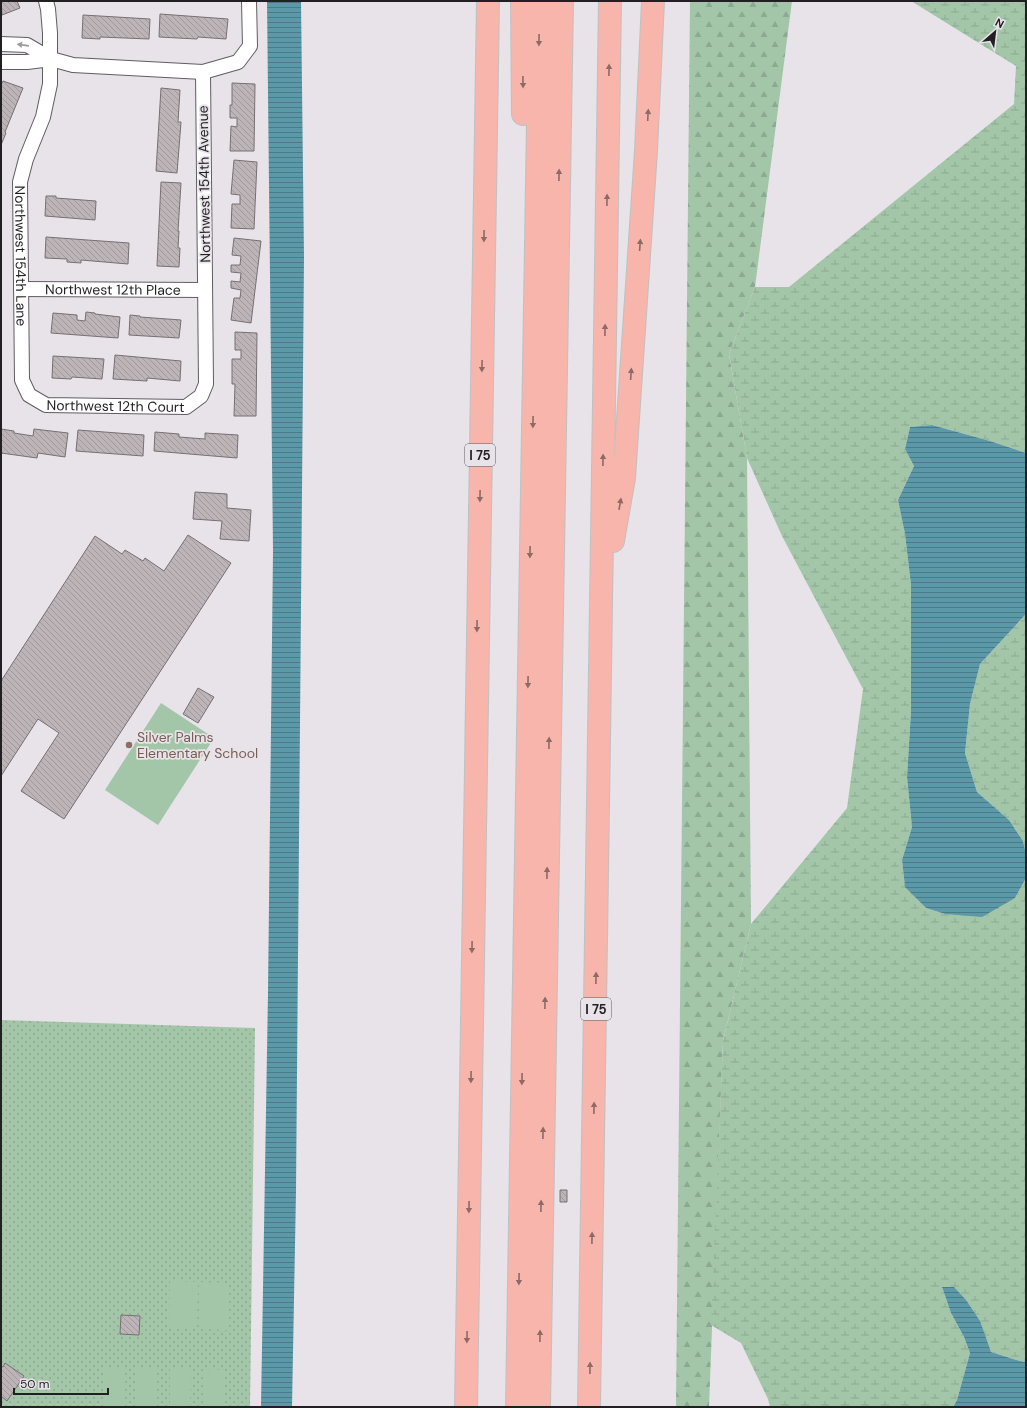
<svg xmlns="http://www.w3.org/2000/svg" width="1027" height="1408" viewBox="0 0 1027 1408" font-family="'DM Sans',sans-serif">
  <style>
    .green { fill: url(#green-dots) }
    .forest { fill: url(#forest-firs) }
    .wetland { fill: url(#wetland-marsh) }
    .pitch { fill: #a3c6a9 }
    .water { fill: url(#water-rules) }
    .building { fill: url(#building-back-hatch); stroke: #777072 }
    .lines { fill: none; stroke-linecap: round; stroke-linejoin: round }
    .street-casing { stroke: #605d62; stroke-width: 16 }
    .highway-casing { stroke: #c1c0c1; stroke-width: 24 }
    .street { stroke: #fff; stroke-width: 14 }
    .highway { stroke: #f7b5ab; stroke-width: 22 }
    .oneway { fill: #8c6a66 }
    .oneway2 { fill: #9b9a9c }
    .education-dot { fill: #8d6e63; stroke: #e7e3e9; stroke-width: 1.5 }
    .labels { text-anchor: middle; stroke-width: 3.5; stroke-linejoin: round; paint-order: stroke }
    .shield { fill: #e7e3e9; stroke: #5c5a5e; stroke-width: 1 }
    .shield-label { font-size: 13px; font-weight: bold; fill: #211f22 }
    .street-label { font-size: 14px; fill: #211f22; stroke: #e7e3e9 }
    .education-label { font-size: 14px; fill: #785e54; stroke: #e7e3e9; text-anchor: start }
  </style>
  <defs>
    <pattern id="green-dots" width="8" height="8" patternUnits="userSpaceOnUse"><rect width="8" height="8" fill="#a3c6a9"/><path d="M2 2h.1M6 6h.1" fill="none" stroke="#8caa91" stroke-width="1.8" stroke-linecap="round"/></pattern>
    <pattern id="forest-firs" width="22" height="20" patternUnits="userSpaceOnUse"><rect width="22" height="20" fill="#a3c6a9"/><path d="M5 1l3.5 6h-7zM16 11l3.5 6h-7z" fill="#8caa91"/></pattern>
    <pattern id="wetland-marsh" width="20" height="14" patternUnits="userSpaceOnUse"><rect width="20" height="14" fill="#a3c6a9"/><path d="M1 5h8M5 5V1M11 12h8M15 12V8" fill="none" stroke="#8caa91"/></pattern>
    <pattern id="water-rules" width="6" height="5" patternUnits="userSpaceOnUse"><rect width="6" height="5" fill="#5b98a8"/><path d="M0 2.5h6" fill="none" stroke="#4b7b88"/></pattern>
    <pattern id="building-back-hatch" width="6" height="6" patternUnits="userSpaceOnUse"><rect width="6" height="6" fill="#bcb4b7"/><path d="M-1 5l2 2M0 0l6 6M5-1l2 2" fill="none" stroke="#a19a9d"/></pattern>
  </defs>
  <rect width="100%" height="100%" fill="#e7e3e9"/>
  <path class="green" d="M1 1020 255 1028 250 1407H1Z"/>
  <path class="forest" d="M690 1H792L755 287 729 354 747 458 751 924 723 1041 709 1407H676Z"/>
  <path class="wetland" d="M911 1H1026V453L990 441 932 425 910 427 905 449 914 466 898 500 905 534 911 585V711L907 777 912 827 902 860 905 886 926 908 945 914 1015 898 1026 878V1362L1020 1361 991 1352 986 1343 942 1287 951 1313 964 1337 970 1353 957 1400 953 1407H770L768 1399 741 1343 711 1325 723 1041 751 924 847 808 863 689 782 536 747 458 729 354 755 287H789L1014 104 1016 66Z
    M1026 614V854L1023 841 1009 820 977 792 965 753 970 704 980 664Z"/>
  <path class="pitch" d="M161 703 214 738 158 825 105 790Z
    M170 1281 198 1282 197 1329 169 1328Z
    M201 1282 229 1283 228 1330 199 1329Z
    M103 1368H124L123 1407H103Z
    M136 1368H157L156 1407H136Z
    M170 1368 191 1369 190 1407H170Z
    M204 1369 224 1370V1407H203Z"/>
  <path class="water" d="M267 1H301L304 257 296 1191 292 1407H261L268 993 273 551Z
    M932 425 990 441 1026 453V614L980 664 970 704 965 753 977 792 1009 820 1023 841 1026 854V878L1015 898 982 917 945 914 926 908 905 887 902 860 912 827 907 777 911 711V585L905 534 898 500 914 466 905 449 910 427Z
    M942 1287H954L966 1300 980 1321 991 1352 1020 1361 1026 1362V1407H953L957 1400 970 1353 964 1337 951 1313Z"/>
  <path class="building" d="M1 1H17L20 8 2 15Z
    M160 14 228 19 226 39 198 37 197 39 159 37Z
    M83 15 150 19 149 39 100 37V39L82 38Z
    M3 81 23 88 5 132 6 133 1 145V85Z
    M232 83 255 84 254 151H230L231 126 237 127V118H230V105H232Z
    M161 88 180 90 178 122H181L180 135 177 173 156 171Z
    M234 160 257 162 254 229 231 228 232 204H240V195L231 194Z
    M161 182 181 183 178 231H179L178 248H180L179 267 157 266Z
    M46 196H56V198L96 201 95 220 45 216Z
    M46 237 129 243 128 264 81 260V263L67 262V259L45 258Z
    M234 238 261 241 251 323 231 320 234 298H240L241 290 231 288V281L240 282 241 273 231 272V265H240L241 256 232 255Z
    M86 312 95 313V314L120 317 118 338 51 333 53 313 77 315V320L85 321Z
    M130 315 140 316V317L181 320 179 338 129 335Z
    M235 332 257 333 256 416H234L235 384H232V359H241V350H235Z
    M115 355 181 361 180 381 147 378V381L113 379Z
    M53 356 104 359 102 379 72 377 71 379 52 378Z
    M1 429 14 431V433L33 436 34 429 68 433 65 457 38 453 37 458 1 453Z
    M78 430 144 435 143 456 76 451Z
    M155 432 179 434V437L205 439V433L238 435 237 458 154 451Z
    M195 492 227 494V508L251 510 249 541 220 539 222 521 193 519Z
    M188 535 231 563 64 819 21 791 59 733 38 719 1 776V681L95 536 122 554 125 550 143 561 145 558 164 571Z
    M198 688 214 697 198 723 183 714Z
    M560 1190H567V1202H560Z
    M121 1315 140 1316 139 1335 120 1334Z
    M5 1363 24 1376 7 1401 2 1397 1 1399V1366L3 1367Z"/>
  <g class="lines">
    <g class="street-casing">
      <g id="street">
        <path id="s1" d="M46 1 48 9 50 33V84L43 117 26 159 20 182 22 380 29 395 46 405 186 407 201 396 206 384 203 72 238 62 250 46 249 1"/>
        <path d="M1 44 27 45 51 59 27 62H1"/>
        <path d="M51 59 73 65 203 72"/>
        <path id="s2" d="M21 289 205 290"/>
      </g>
    </g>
    <g class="highway-casing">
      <path id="highway" d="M522 1 523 114
        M613 541 624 478 646 151 653 1
        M466 1407 488 1
        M517 1407 540 1
        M539 1407 562 1
        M589 1407 610 1"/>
    </g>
    <use href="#street" class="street"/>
    <use href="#highway" class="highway"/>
  </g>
  <defs><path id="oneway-solid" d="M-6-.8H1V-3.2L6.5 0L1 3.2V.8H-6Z"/></defs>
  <g class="oneway">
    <use href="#oneway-solid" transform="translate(539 40) rotate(91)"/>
    <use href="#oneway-solid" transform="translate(609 70) rotate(-89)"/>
    <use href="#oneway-solid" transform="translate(523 82) rotate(89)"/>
    <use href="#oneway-solid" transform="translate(648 115) rotate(-87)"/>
    <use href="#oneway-solid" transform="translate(559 175) rotate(-89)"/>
    <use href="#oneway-solid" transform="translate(607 200) rotate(-89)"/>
    <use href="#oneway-solid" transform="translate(484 236) rotate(91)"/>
    <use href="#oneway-solid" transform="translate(640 245) rotate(-86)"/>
    <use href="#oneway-solid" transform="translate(605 330) rotate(-89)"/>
    <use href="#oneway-solid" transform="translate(482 366) rotate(91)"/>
    <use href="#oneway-solid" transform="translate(631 374) rotate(-86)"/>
    <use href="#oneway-solid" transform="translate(533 422) rotate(91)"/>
    <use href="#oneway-solid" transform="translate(603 460) rotate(-89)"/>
    <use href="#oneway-solid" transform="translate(480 496) rotate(91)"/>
    <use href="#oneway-solid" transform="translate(620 504) rotate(-80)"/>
    <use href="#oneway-solid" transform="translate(530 552) rotate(91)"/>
    <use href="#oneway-solid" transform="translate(477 626) rotate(91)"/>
    <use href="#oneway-solid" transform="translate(528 682) rotate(91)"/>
    <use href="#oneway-solid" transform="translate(549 743) rotate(-89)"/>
    <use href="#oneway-solid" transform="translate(547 873) rotate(-89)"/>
    <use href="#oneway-solid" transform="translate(472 947) rotate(91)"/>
    <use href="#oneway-solid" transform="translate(596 978) rotate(-89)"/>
    <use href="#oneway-solid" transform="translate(545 1003) rotate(-89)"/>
    <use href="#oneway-solid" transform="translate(471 1077) rotate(91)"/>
    <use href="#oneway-solid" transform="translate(522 1079) rotate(91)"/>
    <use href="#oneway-solid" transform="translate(594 1108) rotate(-89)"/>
    <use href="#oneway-solid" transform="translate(543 1133) rotate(-89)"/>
    <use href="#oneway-solid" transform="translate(541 1206) rotate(-89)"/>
    <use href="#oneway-solid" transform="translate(469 1207) rotate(91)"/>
    <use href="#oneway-solid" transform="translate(592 1238) rotate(-89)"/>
    <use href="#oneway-solid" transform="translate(519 1279) rotate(91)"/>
    <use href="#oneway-solid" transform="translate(540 1336) rotate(-89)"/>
    <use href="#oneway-solid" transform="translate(467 1337) rotate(91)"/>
    <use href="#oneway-solid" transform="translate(590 1368) rotate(-89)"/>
  </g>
  <use class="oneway2" href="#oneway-solid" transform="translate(23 45) rotate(-172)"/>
  <circle class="education-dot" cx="129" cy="745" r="4"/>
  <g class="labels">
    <g class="shield">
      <rect x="465" y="444" width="30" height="22" rx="3"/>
      <rect x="581" y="998" width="30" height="22" rx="3"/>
    </g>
    <g class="shield-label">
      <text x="480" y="460">I 75</text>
      <text x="596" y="1014">I 75</text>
    </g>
    <g class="street-label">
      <text transform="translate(204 184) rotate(-91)" y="5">Northwest 154th Avenue</text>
      <text dy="5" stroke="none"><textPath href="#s1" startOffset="260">Northwest 154th Lane</textPath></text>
      <text dy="5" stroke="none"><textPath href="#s2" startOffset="92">Northwest 12th Place</textPath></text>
      <text dy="5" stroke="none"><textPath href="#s1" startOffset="490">Northwest 12th Court</textPath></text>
    </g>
    <g class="education-label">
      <text x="137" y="742">Silver Palms<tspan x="137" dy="16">Elementary School</tspan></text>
    </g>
  </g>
  <rect width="1027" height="1408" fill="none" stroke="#211f22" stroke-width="4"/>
  <g transform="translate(995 32) rotate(28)" stroke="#e7e3e9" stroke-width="3" paint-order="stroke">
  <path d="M0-3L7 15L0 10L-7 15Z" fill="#211f22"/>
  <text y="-6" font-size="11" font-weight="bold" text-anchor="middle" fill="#211f22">N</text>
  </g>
  <path d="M14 1388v6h94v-6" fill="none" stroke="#211f22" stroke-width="2"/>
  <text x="20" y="1388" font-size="12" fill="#211f22" stroke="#e7e3e9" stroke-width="3" paint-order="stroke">50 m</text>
</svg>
